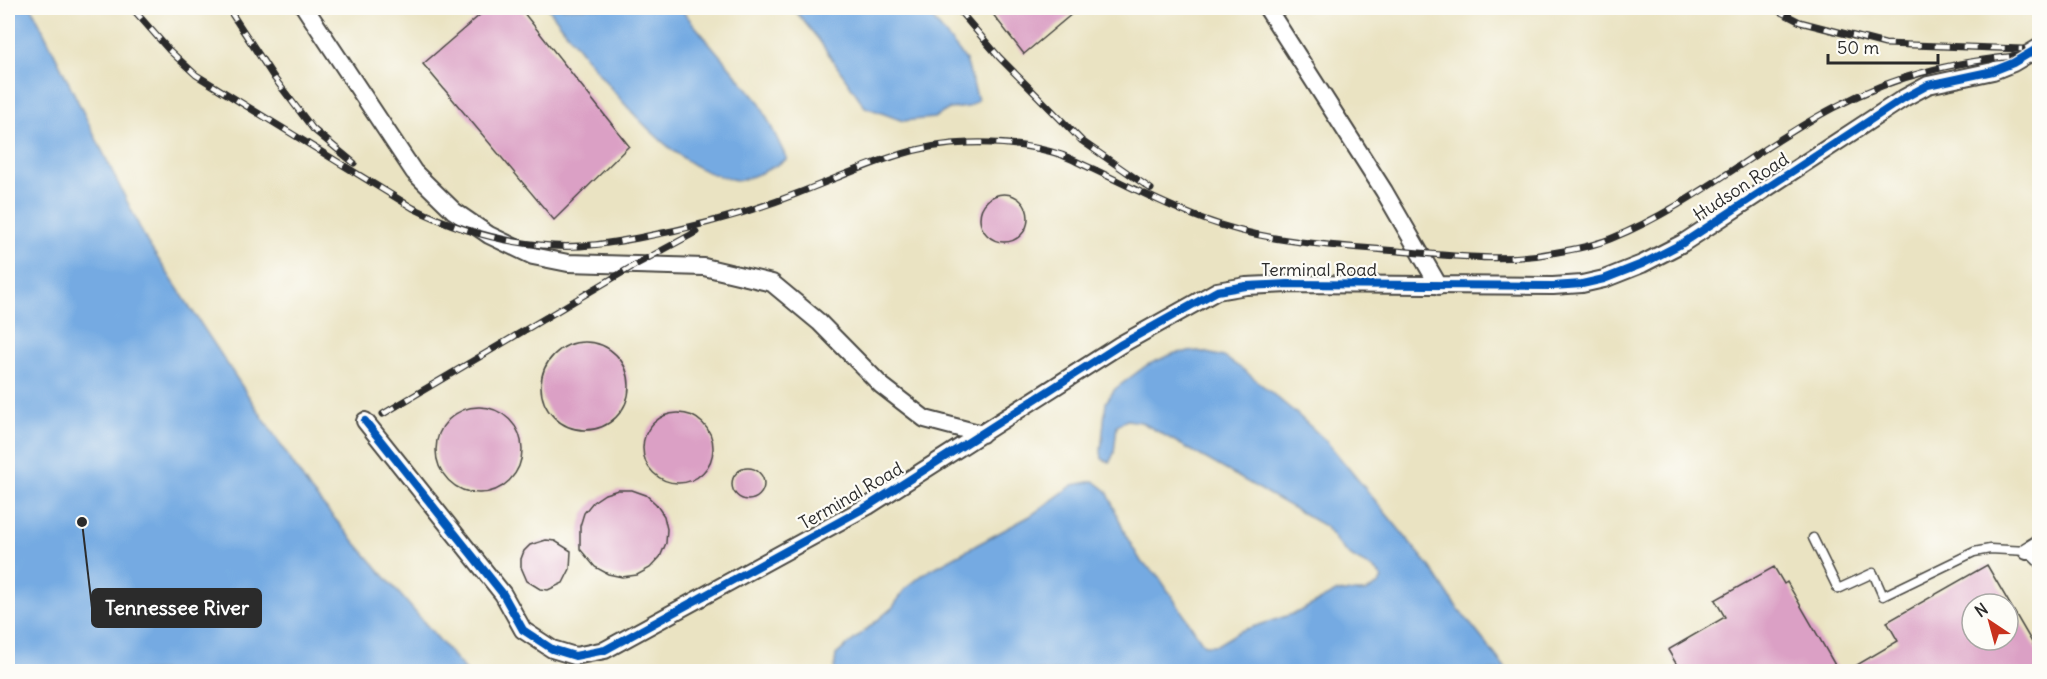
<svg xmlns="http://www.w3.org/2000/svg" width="2047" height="679" viewBox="0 0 2047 679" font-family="Delius,sans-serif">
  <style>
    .water { fill: #75aae2; stroke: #506a86; stroke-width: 1.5 }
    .building { fill: #dba0c5; fill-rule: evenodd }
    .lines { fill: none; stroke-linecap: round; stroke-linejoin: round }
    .lane-casing { stroke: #484742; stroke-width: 11 }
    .street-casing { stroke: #484742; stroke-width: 20 }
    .lane { stroke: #fff; stroke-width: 8 }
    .street { stroke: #fff; stroke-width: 16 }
    .rail-casing { stroke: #2b2b2b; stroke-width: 7 }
    .rail { stroke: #fdfcf7; stroke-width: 4.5; stroke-dasharray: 14; stroke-linecap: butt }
    .cycleway-casing { stroke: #fdfcf7; stroke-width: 11 }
    .cycleway { stroke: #0057b8; stroke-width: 8 }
    .labels { text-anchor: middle; stroke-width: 4.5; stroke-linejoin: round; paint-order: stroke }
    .street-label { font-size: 18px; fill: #2b2b2b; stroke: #fdfcf7 }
    .leader { fill: none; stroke: #2b2b2b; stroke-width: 2 }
    .callout-dot { fill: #2b2b2b; stroke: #fdfcf7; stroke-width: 2 }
    .callout { fill: #2b2b2b; stroke: #2b2b2b; stroke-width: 2 }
    .callout-label { font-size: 20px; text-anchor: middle; font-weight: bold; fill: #fff }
  </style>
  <rect width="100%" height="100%" fill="#fdfcf7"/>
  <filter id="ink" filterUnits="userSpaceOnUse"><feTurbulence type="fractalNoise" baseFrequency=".0167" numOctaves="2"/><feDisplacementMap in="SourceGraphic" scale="12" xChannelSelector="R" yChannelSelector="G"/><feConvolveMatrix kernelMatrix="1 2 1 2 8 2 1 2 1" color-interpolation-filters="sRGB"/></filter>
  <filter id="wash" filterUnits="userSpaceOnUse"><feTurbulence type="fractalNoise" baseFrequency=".008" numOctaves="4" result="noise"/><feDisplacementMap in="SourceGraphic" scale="24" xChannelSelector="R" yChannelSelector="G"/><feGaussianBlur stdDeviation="1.35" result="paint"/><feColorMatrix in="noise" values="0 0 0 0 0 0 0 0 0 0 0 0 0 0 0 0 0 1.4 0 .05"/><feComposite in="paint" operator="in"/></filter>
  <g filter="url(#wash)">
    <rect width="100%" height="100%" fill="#eae3c2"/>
    <path class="water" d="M8 8H32L147 242 311 491 466 671H8Z
      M548 8H680L759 102 787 159C774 167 756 176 741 180 736 181 729 178 723 177 661 164 586 57 548 8Z
      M793 8H924L966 60 978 100 968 107 949 109 934 118 903 121 865 107 819 40Z
      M1198 351 1224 357 1245 371 1297 414 1326 441 1431 568 1453 602 1508 671H834L836 655 893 607 905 589 925 573 1030 516 1073 485 1094 481 1107 491 1126 536 1142 563 1157 574 1204 645H1217L1240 631 1296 613 1336 592H1366L1379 584 1382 578C1375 567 1365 565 1354 558 1342 550 1333 537 1325 526L1141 422 1127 420 1117 425 1114 453 1110 462 1102 459 1101 451 1106 402 1115 389 1147 365 1175 353Z"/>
    <g id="blocks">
      <path class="building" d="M488 8H520L629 146 554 220 423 64Z
        M988 8H1079L1024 54Z
        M980 218a24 24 0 1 1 48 0a24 24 0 1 1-48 0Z
        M541 386a44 44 0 1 1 88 0a44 44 0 1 1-88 0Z
        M436 450a43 43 0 1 1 86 0a43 43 0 1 1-86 0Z
        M643 448a35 35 0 1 1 70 0a35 35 0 1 1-70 0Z
        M732 484a16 16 0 1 1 32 0a16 16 0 1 1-32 0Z
        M618 490H632L646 495 656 504 664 516 667 529 666 543 660 557 650 568 637 575 622 577 608 574 595 567 580 549V526L584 513 593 502 605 494Z
        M546 540 555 541 571 551 570 569 563 583 548 590 540 589 527 581 521 567V559L524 551 530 545Z
        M1987 565 2040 656V672H1845L1898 641 1887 622ZM1972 604H2008V640H1972Z
        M1774 567 1784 584 1787 582 1839 672H1681L1668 650 1725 617 1715 600Z"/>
    </g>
  </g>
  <g filter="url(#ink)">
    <use href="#blocks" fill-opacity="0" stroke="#484742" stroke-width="1.5"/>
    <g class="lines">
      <g class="lane-casing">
        <path id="lane" d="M1813 538 1838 589 1873 573 1883 596 1974 552 1990 549 2027 551 2040 564"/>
      </g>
      <g class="street-casing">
        <path id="street" d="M305 8 414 172 454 211 489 235 533 256 568 263 704 267 772 283 819 322 881 385 925 419 982 434
          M1267 8 1384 191 1439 286
          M365 421 503 594 523 630 552 649 575 656 605 650 868 506 1120 345 1217 291 1246 286 1288 284 1553 286 1582 284 1604 279 1642 264 1683 243 1904 98 1928 85 1993 71 2013 63 2040 47
          M2027 551 2040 543"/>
      </g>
      <use href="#lane" class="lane"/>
      <use href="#street" class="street"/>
      <g class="rail-casing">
        <path id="rail" d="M132 8 169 50 196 75 413 208C458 230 502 243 553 246 581 248 611 243 638 238 692 228 745 214 796 194 851 173 907 144 968 143 999 142 1032 145 1062 155 1072 159 1083 165 1093 169 1129 186 1165 205 1203 219 1267 243 1330 245 1397 251 1449 255 1501 263 1552 253 1571 250 1592 246 1610 239 1690 207 1757 148 1833 108 1899 73 1965 59 2040 54
          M228 8 275 79 313 129 354 163
          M957 8 999 57 1082 141 1151 189
          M1773 8 1800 22 1885 44 2022 49
          M383 414 635 265 696 232"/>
      </g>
      <use href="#rail" class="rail"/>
      <g class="cycleway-casing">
        <path id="cycleway" d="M365 421 503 594 523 630 552 649 575 656 605 650 868 506 1120 345 1217 291 1246 286 1288 284 1553 286 1582 284 1604 279 1642 264 1683 243 1904 98 1928 85 1993 71 2013 63 2040 47"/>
      </g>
      <use href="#cycleway" class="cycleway"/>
    </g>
  </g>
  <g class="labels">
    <g class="street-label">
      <text transform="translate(1741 187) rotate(-33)" y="6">Hudson Road</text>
      <text x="1319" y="276">Terminal Road</text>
      <text transform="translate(851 496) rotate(-30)" y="6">Terminal Road</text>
    </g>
  </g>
  <path class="leader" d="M82 522L92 608"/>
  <circle class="callout-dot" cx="82" cy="522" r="6"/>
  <rect class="callout" x="92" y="589" width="169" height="38" rx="6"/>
  <g class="callout-label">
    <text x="177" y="615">Tennessee River</text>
  </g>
  <rect width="2047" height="679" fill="none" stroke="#fdfcf7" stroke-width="30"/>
  <g transform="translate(1990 622) rotate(324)"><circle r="28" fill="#fdfcf7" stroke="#a9a8a5" stroke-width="1.5"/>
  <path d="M0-4.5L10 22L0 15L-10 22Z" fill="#c8321e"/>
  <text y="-9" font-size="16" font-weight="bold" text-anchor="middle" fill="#2b2b2b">N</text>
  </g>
  <path d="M1828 54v9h110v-9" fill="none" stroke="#2b2b2b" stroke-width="3"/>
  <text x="1837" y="54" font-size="18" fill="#2b2b2b" stroke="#fdfcf7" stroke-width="4.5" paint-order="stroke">50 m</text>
</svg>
